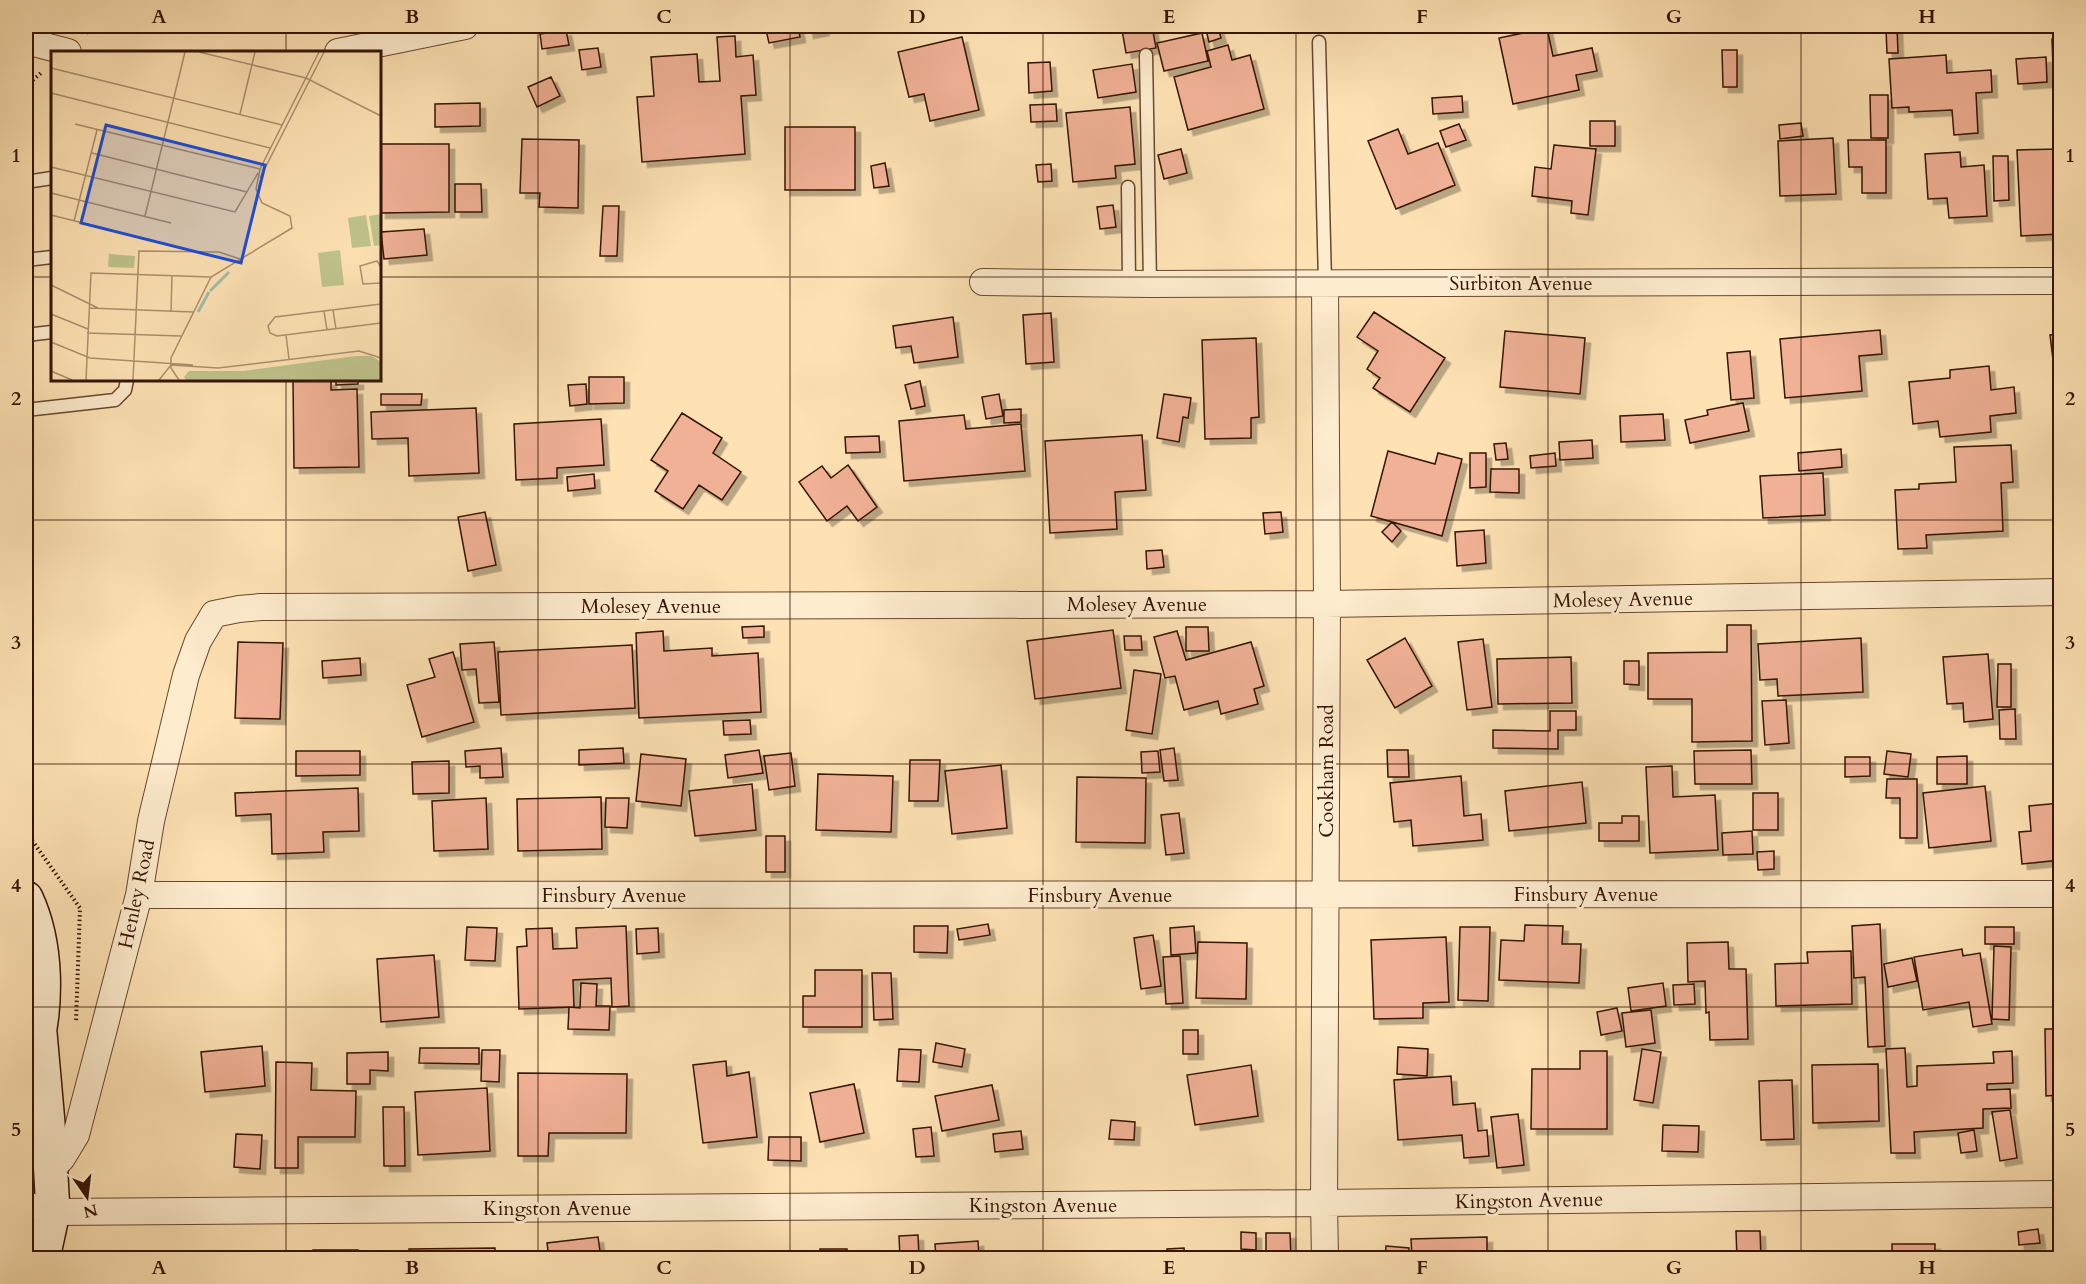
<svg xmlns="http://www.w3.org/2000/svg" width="2086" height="1284" viewBox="0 0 2086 1284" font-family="Cardo,serif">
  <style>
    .building { fill: #f1b196; stroke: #341404; stroke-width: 1.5; filter: url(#shadow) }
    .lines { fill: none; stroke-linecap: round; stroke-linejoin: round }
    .lane-casing { stroke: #664830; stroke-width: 15 }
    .street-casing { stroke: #664830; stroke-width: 28 }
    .secondary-casing { stroke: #341404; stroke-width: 36 }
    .path { stroke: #341404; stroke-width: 4; stroke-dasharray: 1.5 3; stroke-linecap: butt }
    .lane { stroke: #feecce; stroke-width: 12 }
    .street { stroke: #feecce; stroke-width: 26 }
    .secondary { stroke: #feecce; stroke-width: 33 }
    .grid { fill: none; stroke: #341404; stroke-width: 1.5; stroke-opacity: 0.55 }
    .labels { text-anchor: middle; stroke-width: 6; stroke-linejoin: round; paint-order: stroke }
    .street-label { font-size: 20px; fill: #341404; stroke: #feecce }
    .inset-river { fill: none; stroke: #a0beaa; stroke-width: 3 }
    .inset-road { fill: none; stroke: #ad906e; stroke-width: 1.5 }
    .view { fill: #1d4ed8; fill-opacity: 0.15; stroke: #1d4ed8; stroke-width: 3 }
    .inset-edge { fill: none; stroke: #341404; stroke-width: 3 }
    .neatline { fill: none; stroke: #341404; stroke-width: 2 }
    .grid-label { font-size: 20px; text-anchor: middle; font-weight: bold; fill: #341404 }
  </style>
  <defs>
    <filter id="shadow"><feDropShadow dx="5.5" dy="5.5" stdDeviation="0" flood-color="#0004"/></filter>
  </defs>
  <rect width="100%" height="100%" fill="#fee2b4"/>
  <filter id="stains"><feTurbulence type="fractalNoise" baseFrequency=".00333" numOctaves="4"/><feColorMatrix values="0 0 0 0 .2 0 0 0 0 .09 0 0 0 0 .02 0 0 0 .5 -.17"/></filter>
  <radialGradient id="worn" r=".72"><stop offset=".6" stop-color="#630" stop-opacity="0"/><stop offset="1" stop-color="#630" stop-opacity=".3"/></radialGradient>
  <path class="building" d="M765 26H798L800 37 769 43Z
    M807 26H823L824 30 808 33Z
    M1152 26 1156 48 1126 53 1122 30Z
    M1205 26H1218L1221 38 1209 42Z
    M1547 28 1553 56 1592 48 1597 71 1576 75 1579 90 1513 104 1499 38Z
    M1897 28 1898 53H1887L1886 29Z
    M566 30 569 45 542 49 540 34Z
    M1202 33 1208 61 1164 71 1157 43Z
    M735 36 736 57 753 55 756 95 741 96 745 154 642 162 637 97 654 96 651 57 697 54 699 82 720 81 717 37Z
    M962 37 979 110 930 121 924 94 909 97 898 52Z
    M2060 38V68H2053L2052 39Z
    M1228 45 1232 60 1250 55 1264 109 1188 130 1174 77 1211 67 1207 51Z
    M598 48 601 67 582 70 579 50Z
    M1722 50H1737V87H1723Z
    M1946 55 1947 73 1991 70 1992 92 1976 93 1978 133 1954 135 1952 110 1909 112V107L1892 108 1889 59Z
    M2046 57 2047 82 2018 84 2016 59Z
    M1050 62 1052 91 1029 93 1028 63Z
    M1132 64 1136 92 1098 98 1093 70Z
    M551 77 560 96 537 107 528 87Z
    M1870 95H1888V138H1871Z
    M1462 96 1463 112 1433 114 1432 98Z
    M480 103V126L435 127V104Z
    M1056 104 1057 121 1031 122 1030 105Z
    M1130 107 1135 164 1115 166 1116 178 1073 182 1066 113Z
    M1590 121H1615V146H1590Z
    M1801 123 1803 136 1780 139 1779 125Z
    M1459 124 1466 140 1446 147 1440 131Z
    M785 127H855V190H785Z
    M1398 129 1408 154 1438 143 1455 185 1396 209 1368 141Z
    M1833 138 1836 194 1780 196 1778 141Z
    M522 139 579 140 578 208 539 207 540 193H520Z
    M1848 140H1886V193H1862V167H1849Z
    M380 144H449V212L380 213Z
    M1554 145 1596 149 1588 215 1571 213 1572 201 1532 196 1535 167 1551 169Z
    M1181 149 1187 173 1164 179 1158 155Z
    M2060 149V234L2021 236 2017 150Z
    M1960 152 1961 167 1984 165 1987 216 1949 218 1947 198 1928 199 1925 154Z
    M1993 156H2008L2009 200 1994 201Z
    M885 163 889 186 874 188 871 166Z
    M1051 164 1052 181 1038 182 1036 165Z
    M455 184H481L482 212H455Z
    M1113 205 1116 227 1100 229 1097 207Z
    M603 206H619L617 256H600Z
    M424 229 427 255 384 259 381 232Z
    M1374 312 1445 358 1410 412 1373 388 1380 378 1367 369 1378 351 1357 337Z
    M1051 313 1054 362 1026 364 1023 315Z
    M953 317 958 357 914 363 911 346 896 348 893 326Z
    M1880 330 1882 354 1859 356 1862 391 1785 398 1780 339Z
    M1505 331 1585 338 1580 394 1500 387Z
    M2060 334V401H2058L2050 335Z
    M1256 338 1259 417 1251 418V438L1205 439 1202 340Z
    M1750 351 1754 398 1731 400 1727 353Z
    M1989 366 1991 390 2014 387 2016 413 1990 416 1991 432 1940 437 1938 421 1913 424 1909 382 1950 378V370Z
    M589 377H624V403L589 404Z
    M293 380H331V390L357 389 359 467 294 468Z
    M336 380H358V384L336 385Z
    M920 381 925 406 911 409 905 385Z
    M586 384 587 404 570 406 568 385Z
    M381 394H422L421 405H381Z
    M999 394 1003 416 986 419 982 397Z
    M1164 394 1191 398 1188 418 1183 417 1179 442 1157 438Z
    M1743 403 1749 431 1690 443 1685 420 1708 415 1707 410Z
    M476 408 479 473 409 476 408 438 372 439 371 412Z
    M1021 409V422L1004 423V410Z
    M682 413 722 438 713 453 741 472 722 500 699 485 683 509 655 491 668 471 651 460Z
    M1663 414 1665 440 1621 442 1620 416Z
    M964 415 966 429 1021 424 1025 471 904 481 899 421Z
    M601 419 604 465 557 468V478L516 480 514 424Z
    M1142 435 1146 490 1115 492 1117 529 1050 533 1045 441Z
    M879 436 880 452 846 453 845 437Z
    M1592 440 1593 458 1560 460 1559 442Z
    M1506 443 1508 459 1496 460 1494 444Z
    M2011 445 2013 482 2001 483 2003 531 1926 535 1927 548 1898 549 1895 490 1919 489V484L1956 482 1954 447Z
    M1841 449 1842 467 1799 471 1798 453Z
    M1388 451 1435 464 1438 453 1462 459 1442 536 1371 516Z
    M1470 453H1486V487L1470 488Z
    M1555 453 1556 466 1531 468 1530 456Z
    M848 465 877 507 858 521 847 506 827 521 799 482 822 466 831 478Z
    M1491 469H1519V493L1490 492Z
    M1823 473 1825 515 1763 518 1760 476Z
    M594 474 595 488 568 491 567 477Z
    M485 512 496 565 468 571 458 517Z
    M1281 512 1283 532 1265 534 1263 513Z
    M1392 522 1401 531 1392 542 1382 532Z
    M1484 530 1486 563 1457 566 1455 532Z
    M1162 550 1164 567 1147 569 1146 551Z
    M1727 625H1751L1752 741 1692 742V699H1648V653L1727 652Z
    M764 626V637L743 638 742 627Z
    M1186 627H1208L1209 651H1186Z
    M1113 630 1121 688 1035 699 1027 641Z
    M663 631 664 651 712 648V656L758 653 761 712 639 718 636 633Z
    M1177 631 1186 660 1251 642 1264 686 1254 689 1258 704 1221 714 1218 701 1184 710 1175 676 1165 678 1154 637Z
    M1124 636H1141L1142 650H1125Z
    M1405 638 1432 686 1395 708 1367 660Z
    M1861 638 1863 692 1778 696 1777 679 1760 680 1758 644Z
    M1483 639 1492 707 1467 710 1458 642Z
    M238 642 283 643 280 719 235 718Z
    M494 642 499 702 479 703 476 669 462 670 460 644Z
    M632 645 635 708 501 715 498 652Z
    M453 652 474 722 422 737 407 685 435 677 429 659Z
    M1988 654 1993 719 1964 722 1963 703 1947 704 1943 657Z
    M1571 657 1572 703 1498 704 1497 659Z
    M360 658 361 675 323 678 322 661Z
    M1624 661H1639V685L1624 684Z
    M1998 664H2011V707H1997Z
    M1134 670 1161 674 1152 734 1126 730Z
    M1786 700 1789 743 1765 745 1762 701Z
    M2015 709 2016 739H2000L1999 710Z
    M1550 711H1576V730H1558V749L1493 748V730L1550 731Z
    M750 720 751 734 724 735 723 721Z
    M501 748 503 777 480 778V766L466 767 465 751Z
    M623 748 624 763 579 765V750Z
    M1174 748 1178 780 1164 781 1160 750Z
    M759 750 763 773 728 778 725 755Z
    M1387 750H1408L1409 777H1388Z
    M1751 750 1752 784H1695L1694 751Z
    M296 751H360V775L296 776Z
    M1158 751 1160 772 1142 773 1141 752Z
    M1887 751 1911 754 1908 777 1884 774Z
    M791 753 795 786 769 790 764 756Z
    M641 754 686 759 681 806 636 801Z
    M1967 756V784H1937V757Z
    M1845 757H1870V776L1845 777Z
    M910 760H940L938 801H909Z
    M449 761V793L413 794 412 762Z
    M1001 765 1007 828 952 834 945 771Z
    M1672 766 1673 797 1715 795 1718 850 1650 853 1646 767Z
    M818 774 893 776 891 832 816 830Z
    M1461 776 1464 816 1481 814 1483 840 1413 846 1411 820 1394 822 1390 783Z
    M1077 777 1146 778 1145 843 1076 842Z
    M1887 779H1917V838H1900V798H1886Z
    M1582 782 1586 823 1509 831 1505 791Z
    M752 784 756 830 695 836 689 791Z
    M1985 786 1991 841 1929 848 1923 793Z
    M358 788 359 831 323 832 324 852 272 854 271 814 236 816 235 793Z
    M1753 793H1778V830H1753Z
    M601 797 602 849 518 851 517 799Z
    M486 798 488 849 434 851 432 801Z
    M606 798H629L627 828 605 827Z
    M2060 803V860L2022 864 2019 832 2031 831 2029 806Z
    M1179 813 1184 853 1166 855 1161 815Z
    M1622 816H1639V841H1599V823H1622Z
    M1752 831 1753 854 1723 855 1722 833Z
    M766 836H785V872H766Z
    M1774 851V869L1758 870 1757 852Z
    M988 924 990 935 959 940 957 929Z
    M1880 924 1885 1046 1868 1047 1865 977 1854 978 1852 926Z
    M1525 925 1563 926 1562 944H1581L1579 983 1499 980 1501 940 1524 941Z
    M626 926 629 1006 612 1007 611 978 573 980 574 1007 519 1009 517 947 527 946 526 929 552 928 553 949 577 948 576 928Z
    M914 926H948L947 953 914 952Z
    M1194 926 1196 953 1171 955 1170 928Z
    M467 927 497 928 495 961 465 960Z
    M1460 927H1490L1488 1001 1458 1000Z
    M1985 927H2014V944H1985Z
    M658 928 659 952 637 954 636 929Z
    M1153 935 1161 986 1141 989 1134 938Z
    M1446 937 1449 1002 1423 1003V1018L1374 1019 1371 940Z
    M1198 942 1247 943 1246 999 1196 998Z
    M1728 942 1729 969H1746L1748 1039 1710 1040 1709 1012 1706 1013 1705 981 1688 982 1687 943Z
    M1994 946 2011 947 2009 1020 1992 1019Z
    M1962 949 1963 956 1980 953 1992 1024 1973 1027 1969 1002 1923 1010 1914 957Z
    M1851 951 1852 1004 1776 1006 1775 964 1808 963 1807 952Z
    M434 955 439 1017 381 1022 377 959Z
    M1180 956 1183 1003 1166 1004 1163 957Z
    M1912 958 1917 981 1888 987 1884 964Z
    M815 970H862V1027H803V996H815Z
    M872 973H891L893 1019 874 1020Z
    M581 983 597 984 596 1006H610L609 1030 568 1029 569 1007 580 1008Z
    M1663 983 1666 1006 1631 1011 1628 988Z
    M1694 984 1695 1004 1674 1005 1673 985Z
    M1617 1008 1622 1031 1601 1035 1597 1012Z
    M1651 1010 1655 1043 1626 1047 1622 1013Z
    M2045 1029H2060V1095L2046 1096Z
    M1183 1030H1198V1054H1183Z
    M936 1043 965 1049 962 1067 933 1062Z
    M262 1046 265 1086 205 1092 201 1052Z
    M1398 1047 1428 1049 1427 1076 1397 1074Z
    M420 1048H479V1064L419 1063Z
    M1905 1048 1907 1087 1917 1086V1066L1994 1063 1993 1052 2012 1051 2013 1083 1987 1084V1090L2010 1089 2011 1108 1983 1109V1128L1914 1132 1915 1153H1891L1886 1049Z
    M899 1049 921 1050 919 1082 897 1081Z
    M1642 1049 1661 1052 1653 1103 1634 1100Z
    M482 1050H500L499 1082 481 1081Z
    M1580 1051H1607V1129H1531L1532 1069H1580Z
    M388 1052V1071L370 1070V1084H347V1053Z
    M726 1061 727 1076 749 1072 757 1137 703 1143 693 1065Z
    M276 1062 312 1063 311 1090 356 1091 355 1137H298V1168H275Z
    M1878 1064 1879 1121 1813 1123 1812 1065Z
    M1251 1065 1258 1116 1195 1125 1187 1075Z
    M518 1073 627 1074 626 1133H549L548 1156H518Z
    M1451 1076 1453 1105 1475 1103 1478 1131 1487 1130 1489 1156 1464 1158 1462 1135 1398 1140 1394 1080Z
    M1792 1080 1794 1139 1761 1140 1759 1081Z
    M854 1084 864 1133 820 1142 810 1093Z
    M992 1085 999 1120 942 1131 935 1096Z
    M487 1088 490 1151 418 1155 415 1092Z
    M383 1107H404L405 1166H384Z
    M2010 1110 2017 1158 2000 1161 1992 1112Z
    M1518 1114 1524 1165 1497 1168 1491 1117Z
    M1111 1120 1135 1122 1134 1140 1109 1139Z
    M1663 1125 1699 1126 1698 1152 1662 1151Z
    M931 1127 934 1156 916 1157 913 1129Z
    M1974 1130 1977 1151 1961 1153 1958 1133Z
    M1021 1131 1023 1149 995 1152 993 1134Z
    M236 1134 262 1135 260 1169 234 1167Z
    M769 1137H801V1161L768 1160Z
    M2038 1229 2040 1243 2019 1245 2018 1232Z
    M1736 1231H1760L1761 1258H1737Z
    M1241 1232 1256 1233V1250L1241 1249Z
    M1266 1233H1290L1291 1258H1266Z
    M918 1235 919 1258H900L899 1236Z
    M598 1237 601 1258H549L547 1243Z
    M1487 1237V1258H1412L1411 1239Z
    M978 1241 979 1258H936L935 1244Z
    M1892 1244H1935V1254H1977V1258H1892Z
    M1386 1246 1409 1248V1258H1385Z
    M495 1248V1258H409V1249Z
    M1184 1248 1185 1258H1168L1167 1249Z
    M820 1249H847V1258H820Z
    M313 1250H358V1258H313Z
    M856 1251 896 1252 895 1258H856Z
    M224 1252 225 1258H204L203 1254Z
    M1102 1252 1103 1258H1057Z"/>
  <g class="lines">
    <g class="lane-casing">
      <path id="lane" d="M1319 42 1325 283
        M1146 55 1150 284
        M26 182 52 178
        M1128 187 1129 284
        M26 260 52 257
        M26 335 52 332
        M26 410 115 400 125 390 127 380"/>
    </g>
    <g class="street-casing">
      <path id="street" d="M26 41 68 52
        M338 52 465 26
        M983 282 1150 284 2060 281
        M1325 283 1327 604 1324 1203 1325 1258
        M139 895 2060 894
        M51 1170 62 1158 76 1135 139 895 151 821 186 675 198 641 214 614 239 609 261 607 1327 604 2060 592
        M26 1205 53 1212 1324 1203 2060 1194"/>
    </g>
    <g class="secondary-casing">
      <path id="secondary" d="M26 36 37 26
        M26 898C48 945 47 1005 35 1054
        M40 1033 48 1123 53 1212 43 1258"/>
    </g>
    <path class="path" d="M86 33 94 26
      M26 86 41 73
      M26 834 29 836 80 908 76 1022"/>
    <use href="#lane" class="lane"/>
    <use href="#street" class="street"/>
    <use href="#secondary" class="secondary"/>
  </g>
  <path class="grid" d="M286 26V52M538 26V1258M790 26V1258M1043 26V1258M1296 26V1258M1548 26V1258M1801 26V1258M26 277H52M380 277H2060M286 380V1258M26 520H2060M26 764H2060M26 1007H2060"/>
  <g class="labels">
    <g class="street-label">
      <text x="1521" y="290">Surbiton Avenue</text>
      <text transform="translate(1623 599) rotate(-1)" y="7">Molesey Avenue</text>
      <text x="1137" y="611">Molesey Avenue</text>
      <text x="651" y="613">Molesey Avenue</text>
      <text transform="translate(1326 771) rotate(-90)" y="7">Cookham Road</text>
      <text transform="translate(136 894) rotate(-78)" y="7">Henley Road</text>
      <text x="1586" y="901">Finsbury Avenue</text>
      <text x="614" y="902">Finsbury Avenue</text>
      <text x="1100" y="902">Finsbury Avenue</text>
      <text transform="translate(1529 1200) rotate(-1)" y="7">Kingston Avenue</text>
      <text x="1043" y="1212">Kingston Avenue</text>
      <text x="557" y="1215">Kingston Avenue</text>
    </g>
  </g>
  <g transform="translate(51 51)">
    <rect width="330" height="330" fill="#fee2b4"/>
    <path d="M330 163V194L323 195 318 165ZM315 164 320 195 301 197 297 167ZM289 199 293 234 271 236 267 202ZM58 203 84 205 83 217 57 216ZM305 305H320L330 311V329H135L133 326 138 320H192Z" fill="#c0c38d"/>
    <path class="inset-river" d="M159 240 178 221M147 261 158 241"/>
    <path class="inset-road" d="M148 1 255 27 330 65M0 17 231 74M0 42 219 97M189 63 204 1M24 73 209 118M41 102 196 141M0 116 184 161 207 122M209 127 273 1M0 142 120 172M0 164 56 178M94 165 134 1M23 170 46 79M330 216 326 210 309 215 312 233 330 232M0 234 47 257M330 253 224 266 217 275 219 282 226 285 330 272M38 257 142 261M282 259 285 278M120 260 121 224M273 260 276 279M0 263 37 278M36 282 130 285M235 284 238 308M0 291 39 307 142 314M0 320 21 329M35 329 40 222 160 226M82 329 88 200 168 201 189 208M108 329 120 314 167 317 308 300 330 307M128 329 120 317V307L160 226 241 177 239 165 211 152 205 138 209 118 268 1"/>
    <path class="view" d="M55 74 214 114 190 212 30 172Z"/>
    <rect width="330" height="330" class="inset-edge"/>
  </g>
  <rect width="2086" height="1284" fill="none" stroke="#fee2b4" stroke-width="66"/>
  <g transform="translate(87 1197) rotate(166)" stroke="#feecce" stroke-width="4.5" paint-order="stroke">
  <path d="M0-4.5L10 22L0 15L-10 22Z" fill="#341404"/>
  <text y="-9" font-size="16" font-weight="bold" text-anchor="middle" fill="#341404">N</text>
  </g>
  <rect x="33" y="33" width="2020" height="1218" class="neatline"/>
  <g class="grid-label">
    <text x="159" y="23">A</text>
    <text x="412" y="23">B</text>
    <text x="664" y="23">C</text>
    <text x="917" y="23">D</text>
    <text x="1169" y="23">E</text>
    <text x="1422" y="23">F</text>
    <text x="1674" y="23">G</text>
    <text x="1927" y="23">H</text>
    <text x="16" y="162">1</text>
    <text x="2070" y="162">1</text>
    <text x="16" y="405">2</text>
    <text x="2070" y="405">2</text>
    <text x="16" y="649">3</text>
    <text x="2070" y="649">3</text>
    <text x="16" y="892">4</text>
    <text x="2070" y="892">4</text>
    <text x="16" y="1136">5</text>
    <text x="2070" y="1136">5</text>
    <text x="159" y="1274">A</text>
    <text x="412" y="1274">B</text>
    <text x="664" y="1274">C</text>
    <text x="917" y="1274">D</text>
    <text x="1169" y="1274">E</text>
    <text x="1422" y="1274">F</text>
    <text x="1674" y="1274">G</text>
    <text x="1927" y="1274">H</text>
  </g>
  <rect width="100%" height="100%" filter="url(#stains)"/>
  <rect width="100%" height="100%" fill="url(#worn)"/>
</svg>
